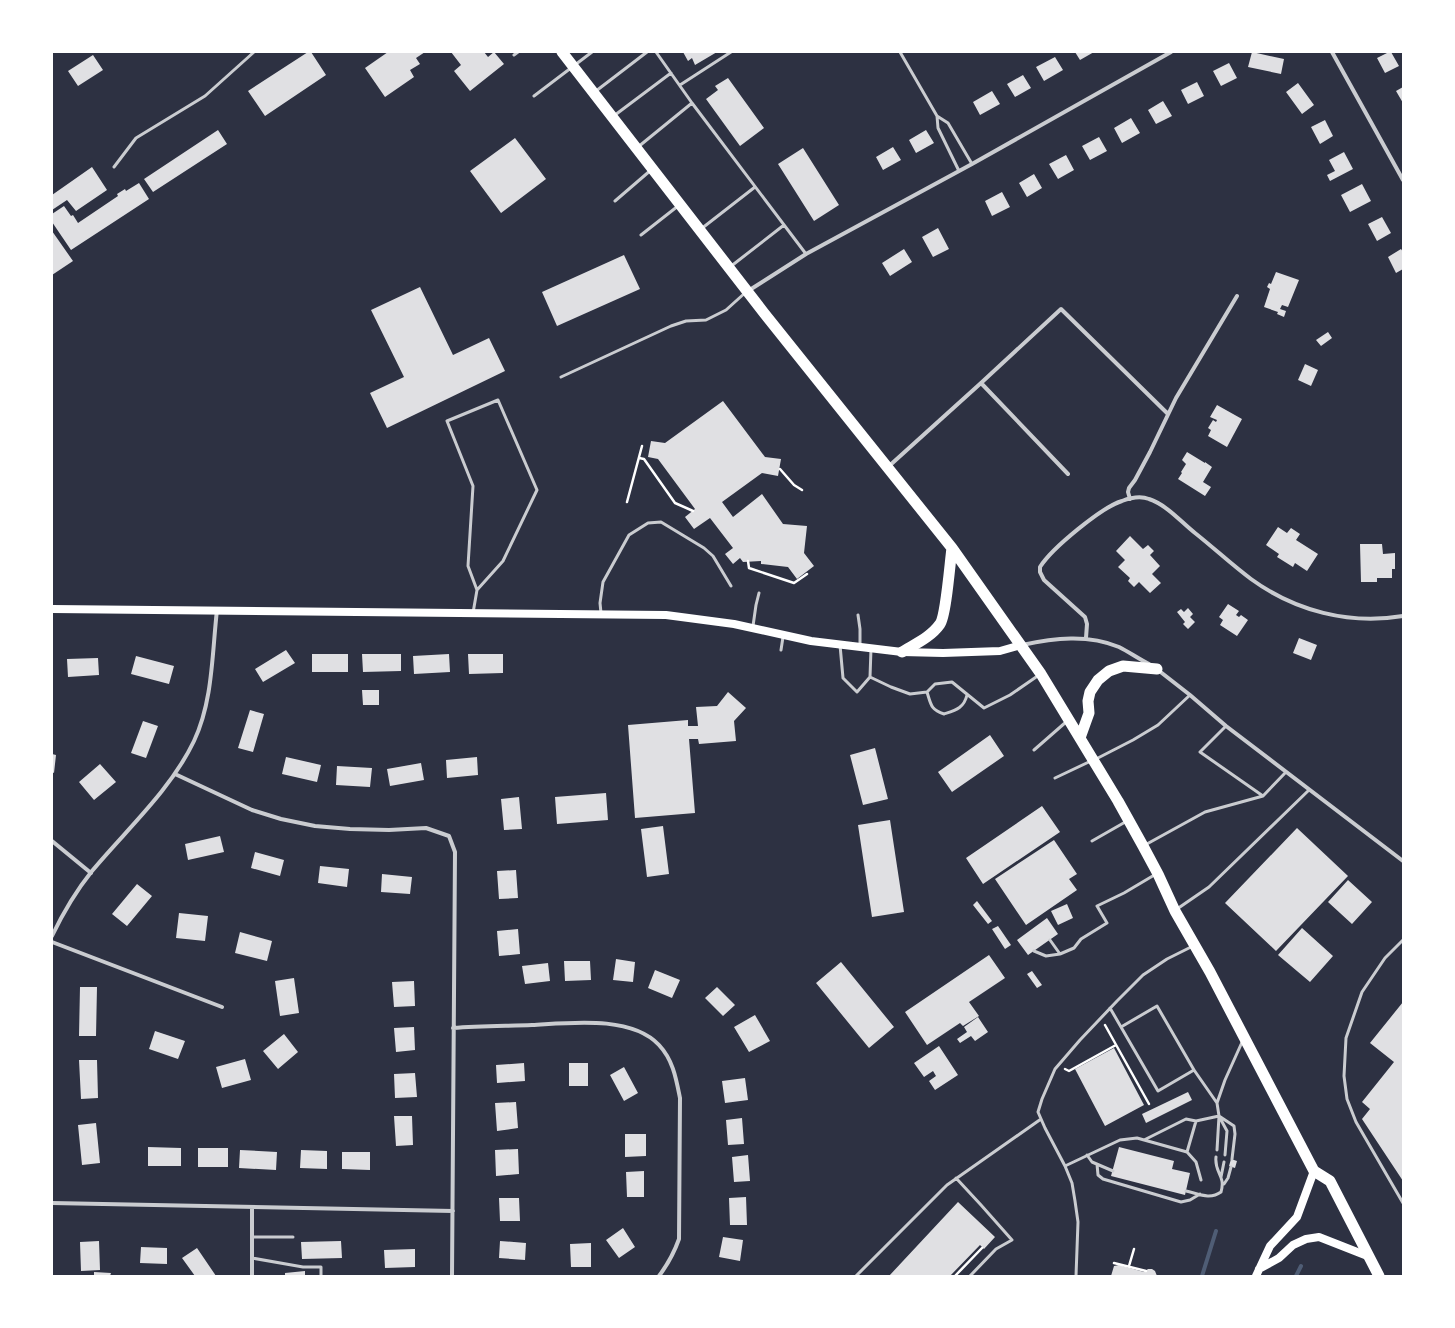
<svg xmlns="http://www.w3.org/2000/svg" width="1455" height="1328" viewBox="0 0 1455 1328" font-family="'Titillium Web',sans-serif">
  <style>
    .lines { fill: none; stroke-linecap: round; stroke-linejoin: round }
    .stream { stroke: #4f5d75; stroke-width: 4 }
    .building { fill: #e0e0e3 }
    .path { stroke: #fff; stroke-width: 2.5 }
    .service { stroke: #caccd0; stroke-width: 3 }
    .minor { stroke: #caccd0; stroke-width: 4 }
    .secondary { stroke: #fff; stroke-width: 8 }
    .trunk { stroke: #fff; stroke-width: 11 }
  </style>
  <rect width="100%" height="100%" fill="#2d3142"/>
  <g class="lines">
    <path class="stream" d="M1202 1276 1216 1231
      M1296 1276 1301 1266"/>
  </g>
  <path class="building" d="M308 52H311L326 75 265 116 248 91Z
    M388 52H425L416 58 420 64 410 70 414 77 385 97 365 68Z
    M451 52H484L488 57 494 52 504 64 470 91 454 71 461 65Z
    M683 52H717L695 65 692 58 688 61Z
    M1075 52H1094L1080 60Z
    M1252 52 1284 59 1281 74 1248 67Z
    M1389 52H1391L1399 66 1385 73 1377 58Z
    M93 55 103 70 78 86 68 71Z
    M1055 57 1063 70 1044 81 1036 67Z
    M1229 63 1237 78 1221 86 1213 71Z
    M1023 75 1031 88 1015 97 1007 84Z
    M728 78 764 128 740 146 706 99 718 90 715 86Z
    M1197 82 1204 96 1188 104 1181 90Z
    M1298 83 1314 105 1302 114 1286 92Z
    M1403 87V103L1396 91Z
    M992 91 1000 104 980 115 973 102Z
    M1163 101 1172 116 1156 124 1148 110Z
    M1131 118 1140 133 1122 143 1114 128Z
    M1325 120 1333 136 1320 144 1311 127Z
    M218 130 227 144 153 192 144 179Z
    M926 130 934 143 916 153 909 140Z
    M1099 137 1107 151 1090 160 1082 146Z
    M515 138 546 179 501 213 470 171Z
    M893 147 901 160 883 170 876 157Z
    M803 148 839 205 814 221 778 164Z
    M1344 152 1353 169 1330 181 1327 175 1335 171 1329 160Z
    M1066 155 1074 170 1058 179 1049 164Z
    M92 167 107 190 76 211 67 200 52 210V195Z
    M1034 174 1042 188 1027 197 1019 183Z
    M139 183 149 199 71 250 52 222V214L64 206 71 216 73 215 78 223 118 196 117 194 125 189 126 191Z
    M1362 184 1371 201 1350 212 1341 195Z
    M1002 192 1010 207 992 216 985 201Z
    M1382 217 1391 233 1377 241 1368 224Z
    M938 228 949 249 933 257 922 237Z
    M52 231 73 261 52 275Z
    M904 249 912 262 890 276 882 263Z
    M1401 249 1403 252V269L1396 273 1388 257Z
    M624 255 640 289 557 326 542 292Z
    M1276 272 1299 280 1288 307 1282 305 1280 309 1286 311 1284 317 1277 314 1278 312 1264 307 1270 289 1267 287 1269 283 1271 284Z
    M420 287 453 355 489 338 505 371 387 428 370 393 404 377 371 310Z
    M1328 332 1332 338 1321 346 1316 340Z
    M1305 364 1318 370 1311 386 1298 380Z
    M723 401 765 457 781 459 778 476 762 473 722 502 733 517 762 494 783 524 807 526 804 553 814 566 797 579 788 567 761 564V561L743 562 740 558 733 564 725 554 733 548 710 518 694 529 685 517 695 509 658 459 648 457 651 441 665 443Z
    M1217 405 1242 419 1227 447 1208 436 1211 430 1208 428 1213 420 1216 422 1217 420 1210 417Z
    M1187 452 1205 463V462L1212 467 1203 482 1211 487 1205 496 1178 479 1182 473 1181 472 1186 464 1182 460Z
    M1278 527 1287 533 1291 528 1300 534 1296 540 1318 554 1307 571 1295 563 1293 567 1277 557 1279 554 1266 545Z
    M1130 536 1143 549 1148 545 1154 551 1150 555 1160 566 1152 574 1161 583 1150 593 1139 582 1134 587 1128 581 1130 578 1118 567 1125 560 1116 551Z
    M1360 544H1382L1383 554 1395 553V569H1392V578H1377V582H1361Z
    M1228 604 1239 611 1236 615 1239 617 1241 615 1248 620 1237 636 1220 625 1223 620 1219 617Z
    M1188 608 1193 614 1190 617 1195 622 1188 629 1183 624 1185 622 1177 612 1181 609 1184 612Z
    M1299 638 1317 645 1311 660 1293 653Z
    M286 650 295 663 263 682 255 669Z
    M312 654H348V672H312Z
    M362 654H401V671L363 672Z
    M449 654 450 672 414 674 413 656Z
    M468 654H503V673L469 674Z
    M136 656 174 666 169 684 131 674Z
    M98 658 99 675 68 677 67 659Z
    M362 690H379V705H363Z
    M728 692 746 708 734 721 736 741 699 744 698 739H689L695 813 635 818 628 725 688 720V726H698L696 707 717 706Z
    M250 710 264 714 253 752 238 748Z
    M143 721 158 726 146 758 131 753Z
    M990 735 1004 756 952 792 938 772Z
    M875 748 888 799 863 805 850 755Z
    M52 754 56 755 54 773 52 772Z
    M286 757 321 765 317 782 282 774Z
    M477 757 478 775 447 778 446 760Z
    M421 763 424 780 390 786 387 769Z
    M100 764 116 782 94 800 79 782Z
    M337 766 372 768 370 787 336 785Z
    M606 793 608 820 557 824 555 797Z
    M519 797 522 829 504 830 501 799Z
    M1042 806 1060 832 983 884 966 858Z
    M890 820 904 912 872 917 858 825Z
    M663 826 669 874 647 877 641 829Z
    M1297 828 1348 876 1276 951 1225 903Z
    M220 836 224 852 188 860 185 844Z
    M1054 840 1077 874 1069 879 1077 890 1026 925 995 879Z
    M255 852 284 860 280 876 251 868Z
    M320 866 349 869 347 887 318 883Z
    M516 870 518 898 499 899 497 871Z
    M382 874 412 877 410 894 381 892Z
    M1348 880 1372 902 1352 924 1328 902Z
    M137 884 152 896 127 926 112 914Z
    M977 901 992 921 988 924 973 905Z
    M1067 904 1073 918 1058 925 1051 911Z
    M179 913 208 916 205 941 176 938Z
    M1047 918 1058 934 1028 955 1017 940Z
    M998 926 1011 945 1005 949 992 929Z
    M1302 928 1333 956 1310 982 1278 955Z
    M518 929 520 954 499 956 497 931Z
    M240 932 272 941 267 961 235 953Z
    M989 955 1005 978 969 1002 979 1016 963 1026 960 1023 927 1045 905 1012Z
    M616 959 635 962 633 982 613 980Z
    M564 961H590L591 980 565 981Z
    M841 962 894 1027 869 1048 816 983Z
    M548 963 550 981 525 984 522 966Z
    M655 970 680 980 672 998 648 988Z
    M1032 971 1042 985 1037 988 1027 974Z
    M294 978 299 1013 280 1016 275 981Z
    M414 981 415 1006 394 1007 392 982Z
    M80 987H97L96 1036H79Z
    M717 987 735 1005 723 1016 705 998Z
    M1403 1002V1181L1362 1119 1370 1109 1362 1102 1394 1062 1370 1043Z
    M755 1015 770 1041 749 1052 734 1027Z
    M978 1017 988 1032 975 1041 971 1036 960 1043 957 1039 967 1032 964 1027Z
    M414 1027 415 1050 396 1052 394 1028Z
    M155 1031 185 1041 178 1059 149 1049Z
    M284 1034 298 1052 278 1069 263 1051Z
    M939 1046 958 1075 935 1090 929 1081 936 1076 933 1071 924 1077 914 1063Z
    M1114 1048 1144 1105 1105 1126 1075 1069Z
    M245 1059 251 1080 222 1088 216 1067Z
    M79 1060H97L98 1098 81 1099Z
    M524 1063 525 1081 497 1083 496 1065Z
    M569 1063H588V1086H569Z
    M624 1067 638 1093 624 1101 610 1075Z
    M415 1073 417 1097 395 1098 394 1074Z
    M745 1078 748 1100 725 1103 722 1081Z
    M1188 1092 1192 1100 1146 1123 1142 1114Z
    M516 1102 518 1128 497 1131 495 1103Z
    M394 1116H412L413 1145 396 1146Z
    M742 1118 744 1144 728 1145 726 1120Z
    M96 1123 100 1163 82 1165 78 1125Z
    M625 1134H646V1156L625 1157Z
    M148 1147 181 1148V1166H148Z
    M1119 1147 1174 1161 1172 1169 1190 1173 1185 1195 1111 1176Z
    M198 1148H228V1167H198Z
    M518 1149 519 1174 496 1176 495 1150Z
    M240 1150 277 1152 276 1170 239 1168Z
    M301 1150 327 1151V1169L300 1168Z
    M342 1152H370V1170L342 1169Z
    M748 1155 750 1181 734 1182 732 1157Z
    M1231 1159 1237 1161 1235 1168 1229 1166Z
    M644 1171V1197H627L626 1172Z
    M746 1197 747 1225H730L729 1198Z
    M499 1198H519L520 1221H500Z
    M958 1202 995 1237 984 1249 980 1245 950 1276H889Z
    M623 1228 635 1247 619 1258 606 1240Z
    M723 1237 743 1240 740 1261 719 1257Z
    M99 1241 100 1270 81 1271 80 1242Z
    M341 1241 342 1258 302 1259 301 1242Z
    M500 1241 526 1243 525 1260 499 1258Z
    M591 1243V1267H571L570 1244Z
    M141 1247 167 1248V1264L140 1263Z
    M197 1248 214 1273 216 1276H195L182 1258Z
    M415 1249V1267L385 1268 384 1250Z
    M1119 1265 1144 1272 1148 1269H1152L1155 1271 1157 1276H1111L1114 1266Z
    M305 1271V1276H285V1273Z
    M94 1272 111 1273 110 1276H94Z"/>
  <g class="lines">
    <path class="path" d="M639 458 644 459 675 503 693 511
      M780 469 794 485 802 490
      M627 502 642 446
      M748 561 749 568 794 583 807 574
      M1105 1025 1149 1104
      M1065 1069 1069 1071 1116 1045
      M1114 1263 1146 1271
      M1129 1266 1134 1249
      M955 1276 982 1248"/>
    <path class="service" d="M656 52 692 103
      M900 52 937 116
      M514 55 518 52
      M680 85 731 52
      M596 91 647 52
      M534 96 592 52
      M615 115 671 73
      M638 147 692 103 806 254
      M114 167 136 138 205 96 254 52
      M959 171 938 128 937 116 948 123 972 164
      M615 201 651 170
      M701 229 755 187
      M641 235 678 206
      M730 267 784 225
      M561 377 671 326 686 321 706 320 726 310 746 292
      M473 613 477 590 503 561 537 490 498 400 447 421 473 486 468 566 477 590
      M601 613 600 603 603 582 629 535 648 523 661 522 704 548 713 556 731 586
      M858 615 860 629V645
      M753 626 756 605 759 593
      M840 645 843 678 857 692 870 677 871 649
      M781 650 783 637
      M870 677 891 687 910 694 927 692 935 684 952 682 984 708 1010 695 1039 675
      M927 692C931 705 931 710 944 714 956 710 964 708 967 695
      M1226 726 1200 752 1263 796
      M1034 750 1066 722
      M1096 759 1133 740 1158 725 1190 695
      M1055 778 1091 761
      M1092 841 1127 821
      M1145 845 1205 812 1263 796 1286 772
      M1177 909 1209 887 1309 790
      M1050 940 1060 954 1074 948 1081 939 1107 923 1097 906 1124 893 1156 874
      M1403 940 1385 958 1362 992 1346 1038 1344 1076 1347 1099 1356 1122 1403 1203
      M1034 951 1046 956 1060 954
      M1110 1008 1158 1091 1194 1070 1157 1006 1121 1027
      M1194 1070 1217 1103 1219 1116 1217 1150
      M1217 1103 1225 1080 1243 1040
      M1220 1118 1227 1131 1225 1155
      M1144 1140 1186 1119 1196 1121 1219 1116 1234 1126 1235 1134 1232 1159
      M1187 1152 1196 1121
      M1087 1155 1092 1162 1113 1171
      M1097 1164 1098 1175 1103 1179 1181 1202 1190 1200 1200 1194
      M1065 1166 1120 1140 1137 1138 1187 1152 1196 1162 1201 1180
      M1221 1177 1224 1162
      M956 1178 981 1205 1012 1240 996 1249 970 1276
      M1224 1184 1228 1178 1231 1167
      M1186 1191C1199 1194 1210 1200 1221 1192 1226 1175 1214 1173 1216 1157
      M252 1237H293
      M252 1258 303 1267H321V1276
      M856 1276 947 1185 1041 1119
      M1076 1276 1078 1222 1075 1201 1072 1183 1065 1166 1045 1128 1038 1112 1042 1099 1055 1069 1080 1040 1117 1001 1143 975 1167 959 1193 946"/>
    <path class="minor" d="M1332 52 1403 180
      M748 291 806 254 972 164 1171 52
      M981 383 1068 474
      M888 467 981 383 1061 309 1168 414
      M1130 499 1128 492 1129 488 1135 480 1150 452 1176 398 1237 296
      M1086 638 1087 624 1085 617 1044 580 1040 572V567C1052 548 1102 507 1122 501 1130 498 1141 496 1149 499 1167 505 1181 522 1195 533 1214 548 1232 565 1251 579 1295 611 1349 625 1403 616
      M1022 645C1054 638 1088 634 1119 647 1129 652 1139 659 1149 664
      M1158 670 1190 695 1226 726 1403 861
      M175 774 252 810 281 819 315 826 350 829 389 830 426 828 449 836 455 852 452 1276
      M52 841 91 873
      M52 936C63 913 76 891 92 871 127 829 170 791 194 741 213 701 212 653 217 610
      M52 942 222 1007
      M453 1028C479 1026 506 1026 532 1025 569 1023 631 1015 659 1045 673 1060 676 1078 680 1098L679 1239C674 1253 668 1264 659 1276
      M52 1203 453 1211
      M252 1276V1207"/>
    <path class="secondary" d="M52 609 666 615 734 624 811 641 902 652 943 653 1000 651 1021 645
      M1259 1269 1279 1258 1293 1245 1306 1239 1319 1237 1370 1257
      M1256 1276 1270 1246 1297 1217 1314 1171"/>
    <path class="trunk" d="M562 52 764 313 952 548 1041 674 1118 801 1143 846 1158 874 1175 911 1210 972 1314 1171 1330 1181 1379 1276
      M902 652C915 644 931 637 940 624 946 616 950 562 952 548
      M1080 738 1089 713 1088 701 1090 692 1098 680 1109 671 1123 666 1157 669"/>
  </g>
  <rect width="1455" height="1328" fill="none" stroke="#ffffff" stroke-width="106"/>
</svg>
